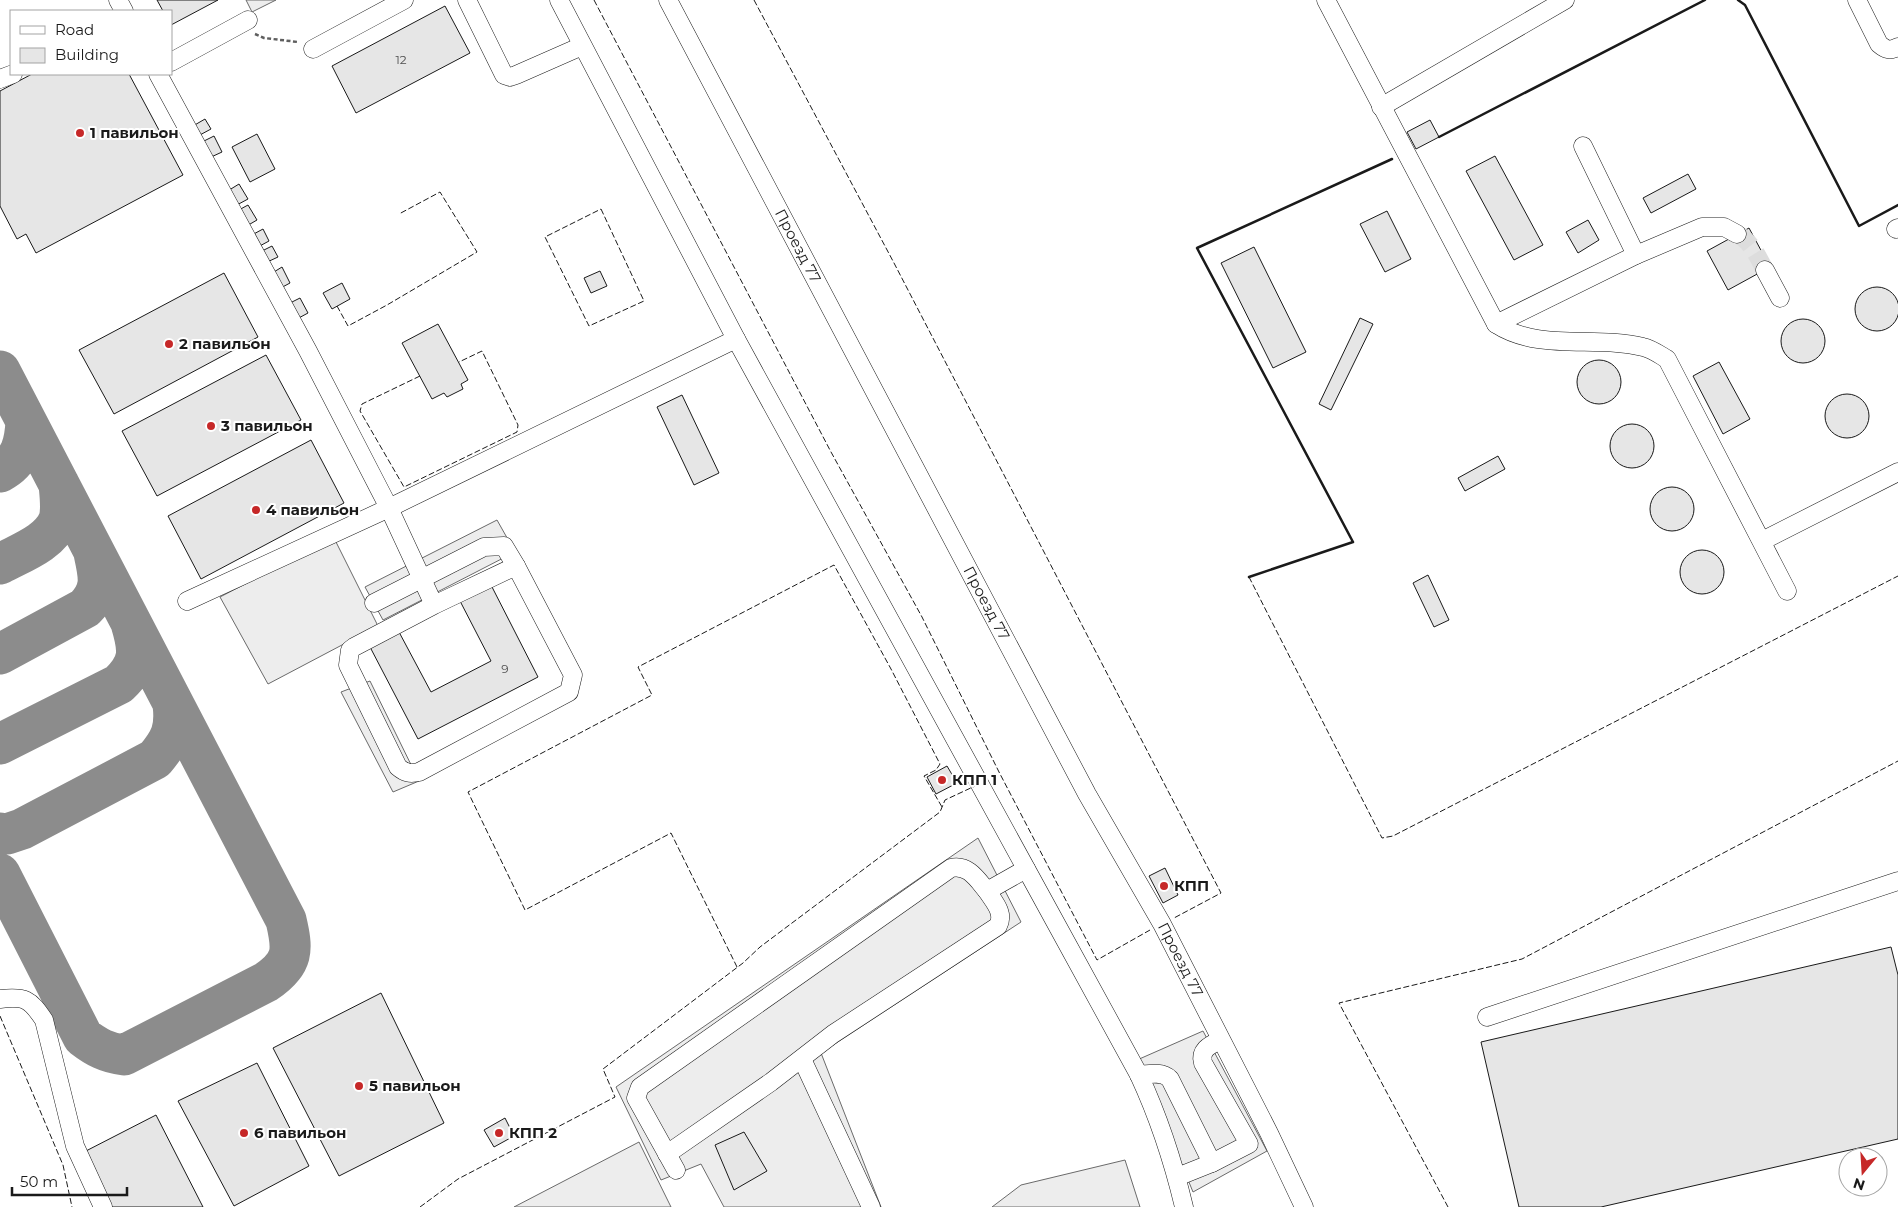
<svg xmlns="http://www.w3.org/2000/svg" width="1898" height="1207" viewBox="0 0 1898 1207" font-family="Montserrat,sans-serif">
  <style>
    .built { fill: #ededed; stroke: #6a6a6a }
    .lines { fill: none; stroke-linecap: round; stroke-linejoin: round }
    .taxiway { stroke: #8c8c8c; stroke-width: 41 }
    .building { fill: #e6e6e6; stroke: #1a1a1a }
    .minor-tunnel { stroke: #ddd; stroke-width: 18; stroke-dasharray: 18 9; stroke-linecap: butt }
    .minor-casing { stroke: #1a1a1a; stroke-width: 19 }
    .path { stroke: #5f5f5f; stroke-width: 2.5; stroke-dasharray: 4 2.5; stroke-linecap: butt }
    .minor { stroke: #fff; stroke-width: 18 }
    .fence { stroke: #1a1a1a; stroke-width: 1; stroke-dasharray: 6 2.5; stroke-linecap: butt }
    .wall { stroke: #1a1a1a; stroke-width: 2.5 }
    .poi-dot { fill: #c62828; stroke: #fff; stroke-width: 2 }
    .labels { text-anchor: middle; stroke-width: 4; stroke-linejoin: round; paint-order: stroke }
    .number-label { font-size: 12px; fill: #4d4d4d }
    .poi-label { font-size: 15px; font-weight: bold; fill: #1a1a1a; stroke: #fff; text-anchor: start }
    .street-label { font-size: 15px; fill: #1a1a1a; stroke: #fff }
  </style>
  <rect width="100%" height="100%" fill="#fff"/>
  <path class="built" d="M246 0H276L252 12Z
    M497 520 515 552 383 620 365 587Z
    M334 538 378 626 268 684 220 597Z
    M370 681 419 781 393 792 341 692Z
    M978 838 1021 922 821 1053 881 1207H724L701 1164 661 1180 616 1087Z
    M1203 1031 1267 1151 1193 1192 1164 1121 1137 1060Z
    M639 1142 671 1207H514Z
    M1125 1160 1140 1207H992L1021 1185Z"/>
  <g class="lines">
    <path class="taxiway" d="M0 371 286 920C293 950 294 963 266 982L124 1055C107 1053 96 1047 83 1037L0 874
      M0 472C21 461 25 443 26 421
      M0 564C20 553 50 543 59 520 62 509 60 495 59 484
      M0 654 85 608C103 590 99 576 94 553
      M0 744 119 684C141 663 139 650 131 623
      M0 833 7 834 22 829 155 759C171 740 176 729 173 704"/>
  </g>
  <path class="building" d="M157 0H218L171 25V11H163Z
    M445 6 470 53 356 113 332 66Z
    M32 74H129L183 175 36 253 26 234 17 239 0 206V91Z
    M205 119 211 129 198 136 193 126Z
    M1430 120 1439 137 1416 149 1407 132Z
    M257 134 275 169 250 182 232 147Z
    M214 136 222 152 209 158 202 142Z
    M1495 156 1543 245 1514 260 1466 171Z
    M1688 174 1696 189 1651 213 1643 198Z
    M239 184 248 199 235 206 226 192Z
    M248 205 257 220 245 227 237 211Z
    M1387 211 1411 259 1385 272 1360 224Z
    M1588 220 1599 240 1578 253 1566 232Z
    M1749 228 1770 267 1728 290 1707 251Z
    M263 229 269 241 256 248 250 236Z
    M272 246 278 257 265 263 260 252Z
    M1254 247 1306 352 1273 368 1221 263Z
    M282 267 290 283 277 290 269 275Z
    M600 271 607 286 591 293 584 278Z
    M224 273 258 337 114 414 79 350Z
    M342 283 350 299 332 309 323 293Z
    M1855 309a22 22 0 1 1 44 0a22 22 0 1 1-44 0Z
    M300 298 308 313 295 320 286 305Z
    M1360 318 1373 324 1331 410 1319 404Z
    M1781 341a22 22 0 1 1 44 0a22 22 0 1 1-44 0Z
    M438 324 468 380 461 384 463 389 447 397 444 393 432 399 402 343Z
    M266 355 301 420 157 496 122 431Z
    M1577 382a22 22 0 1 1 44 0a22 22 0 1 1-44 0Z
    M1719 362 1750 419 1723 434 1693 376Z
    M1825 416a22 22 0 1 1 44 0a22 22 0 1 1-44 0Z
    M682 395 719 473 694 485 657 407Z
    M1610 446a22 22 0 1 1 44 0a22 22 0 1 1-44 0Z
    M311 440 344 503 201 579 168 516Z
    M1498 456 1505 469 1465 491 1458 478Z
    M1650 509a22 22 0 1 1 44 0a22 22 0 1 1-44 0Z
    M1680 572a22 22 0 1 1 44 0a22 22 0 1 1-44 0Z
    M1428 575 1449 620 1434 627 1413 583Z
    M491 585 538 677 418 739 370 647 399 632 431 692 491 661 460 601Z
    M947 766 957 783 936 794 927 777Z
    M1165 868 1178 895 1163 903 1149 876Z
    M1891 947 1898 975V1139L1601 1207H1519L1481 1042Z
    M381 993 444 1123 339 1176 273 1048Z
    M257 1063 309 1166 234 1206 178 1101Z
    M156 1115 203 1207H110L82 1153Z
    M505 1118 514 1136 494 1147 484 1130Z
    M744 1132 767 1171 734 1190 715 1145Z"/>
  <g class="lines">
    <path class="minor-tunnel" d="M1737 234C1751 241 1758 257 1765 270"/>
    <g class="minor-casing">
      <g id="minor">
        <path d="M118 0 124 11"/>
        <path d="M467 0 504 75 510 77 516 75 582 46"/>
        <path d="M559 0 736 339 1139 1075C1159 1118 1173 1161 1184 1207"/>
        <path id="s1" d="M668 0 1087 794 1162 924 1269 1133 1304 1207"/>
        <path d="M1326 0 1496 324C1539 352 1595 335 1643 347 1652 349 1660 355 1667 359L1787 591"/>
        <path d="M1857 0 1879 44C1886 50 1890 51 1898 47"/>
        <path d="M313 49 404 0"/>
        <path d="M171 62 248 20"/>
        <path d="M158 74 308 351 389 508 434 605 354 647 350 650 348 665 398 767C405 773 410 774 419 772L569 692 573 675 516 566 434 605"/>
        <path d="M0 79 13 74"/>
        <path d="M1381 107 1565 0"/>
        <path d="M1583 146 1636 255"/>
        <path d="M1896 229 1898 228"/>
        <path d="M1765 270 1780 298"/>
        <path d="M1496 324 1636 255 1702 227H1724L1737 234"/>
        <path d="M1762 541 1898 472"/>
        <path d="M187 601 389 508 736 339"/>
        <path d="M374 603 484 547 504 546 516 566"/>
        <path d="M0 999C25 996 30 999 44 1020L75 1146 103 1207"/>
        <path d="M1487 1017 1898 881"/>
        <path d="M802 1059 871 1207"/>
        <path d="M1139 1075C1149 1074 1162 1071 1170 1079L1212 1163 1249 1144 1203 1063C1199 1050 1210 1045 1220 1040"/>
        <path d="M667 1154 771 1082 833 1034 998 926C1005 913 994 902 987 891L1026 869"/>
        <path d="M676 1170 636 1098 640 1087 951 868C968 864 977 879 987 891"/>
        <path d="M1177 1177 1212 1163"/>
      </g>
    </g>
    <path class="path" d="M255 34 264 38 298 42"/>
    <use href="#minor" class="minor"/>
    <path class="fence" d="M594 0 831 452 922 617 999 772 1097 960 1150 930
      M754 0 894 263 1221 893 1174 918
      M601 209 644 301 589 326 545 237Z
      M337 306 348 326 387 305 477 252 440 192 399 214
      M420 376 362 404 360 411 404 487 517 432 518 425 482 351 459 362
      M1249 577 1382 838 1393 836 1898 576
      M737 967 671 833 525 910 468 792 652 695 638 667 834 565 891 669 940 764 936 770 924 776 942 807
      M0 1016 63 1165 72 1207
      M420 1207 458 1179 615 1097 603 1069 743 963 760 947 940 812 945 800 975 786
      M1448 1207 1339 1003 1522 959 1898 761"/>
    <path class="wall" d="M1738 0 1745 5 1859 226 1898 205
      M1439 137 1705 0
      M1249 577 1353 542 1197 248 1392 159"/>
  </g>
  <g class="poi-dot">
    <circle cx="80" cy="133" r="5"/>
    <circle cx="169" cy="344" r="5"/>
    <circle cx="211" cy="426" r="5"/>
    <circle cx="256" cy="510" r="5"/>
    <circle cx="942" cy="780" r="5"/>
    <circle cx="1164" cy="886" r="5"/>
    <circle cx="359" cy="1086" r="5"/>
    <circle cx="244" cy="1133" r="5"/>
    <circle cx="499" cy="1133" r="5"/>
  </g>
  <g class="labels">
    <g class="number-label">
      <text x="401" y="64">12</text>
      <text x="505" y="673">9</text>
    </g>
    <g class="poi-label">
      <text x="90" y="138">1 павильон</text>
      <text x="179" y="349">2 павильон</text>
      <text x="221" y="431">3 павильон</text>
      <text x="266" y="515">4 павильон</text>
      <text x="952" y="785">КПП 1</text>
      <text x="1174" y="891">КПП</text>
      <text x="369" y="1091">5 павильон</text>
      <text x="254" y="1138">6 павильон</text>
      <text x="509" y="1138">КПП 2</text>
    </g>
    <g class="street-label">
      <text dy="5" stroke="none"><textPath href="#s1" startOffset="278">Проезд 77</textPath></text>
      <text dy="5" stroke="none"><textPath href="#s1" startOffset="682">Проезд 77</textPath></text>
      <text dy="5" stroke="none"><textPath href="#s1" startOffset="1088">Проезд 77</textPath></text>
    </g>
  </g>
  <rect x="10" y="10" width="162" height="65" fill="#ffffff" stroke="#a3a3a3"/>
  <rect x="20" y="26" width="25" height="8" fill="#ffffff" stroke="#a3a3a3"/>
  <text x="55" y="35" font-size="15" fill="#1a1a1a">Road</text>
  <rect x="20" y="48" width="25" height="15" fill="#e6e6e6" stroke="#a3a3a3"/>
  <text x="55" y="60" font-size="15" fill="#1a1a1a">Building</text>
  <g transform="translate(1863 1172) rotate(198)"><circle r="24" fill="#ffffff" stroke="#a3a3a3"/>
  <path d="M0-4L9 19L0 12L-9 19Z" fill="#c62828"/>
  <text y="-8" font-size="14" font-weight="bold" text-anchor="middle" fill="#1a1a1a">N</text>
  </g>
  <path d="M12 1187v8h115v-8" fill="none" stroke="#1a1a1a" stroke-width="2.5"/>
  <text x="20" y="1187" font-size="15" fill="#1a1a1a" stroke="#ffffff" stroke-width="4" paint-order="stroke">50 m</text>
</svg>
